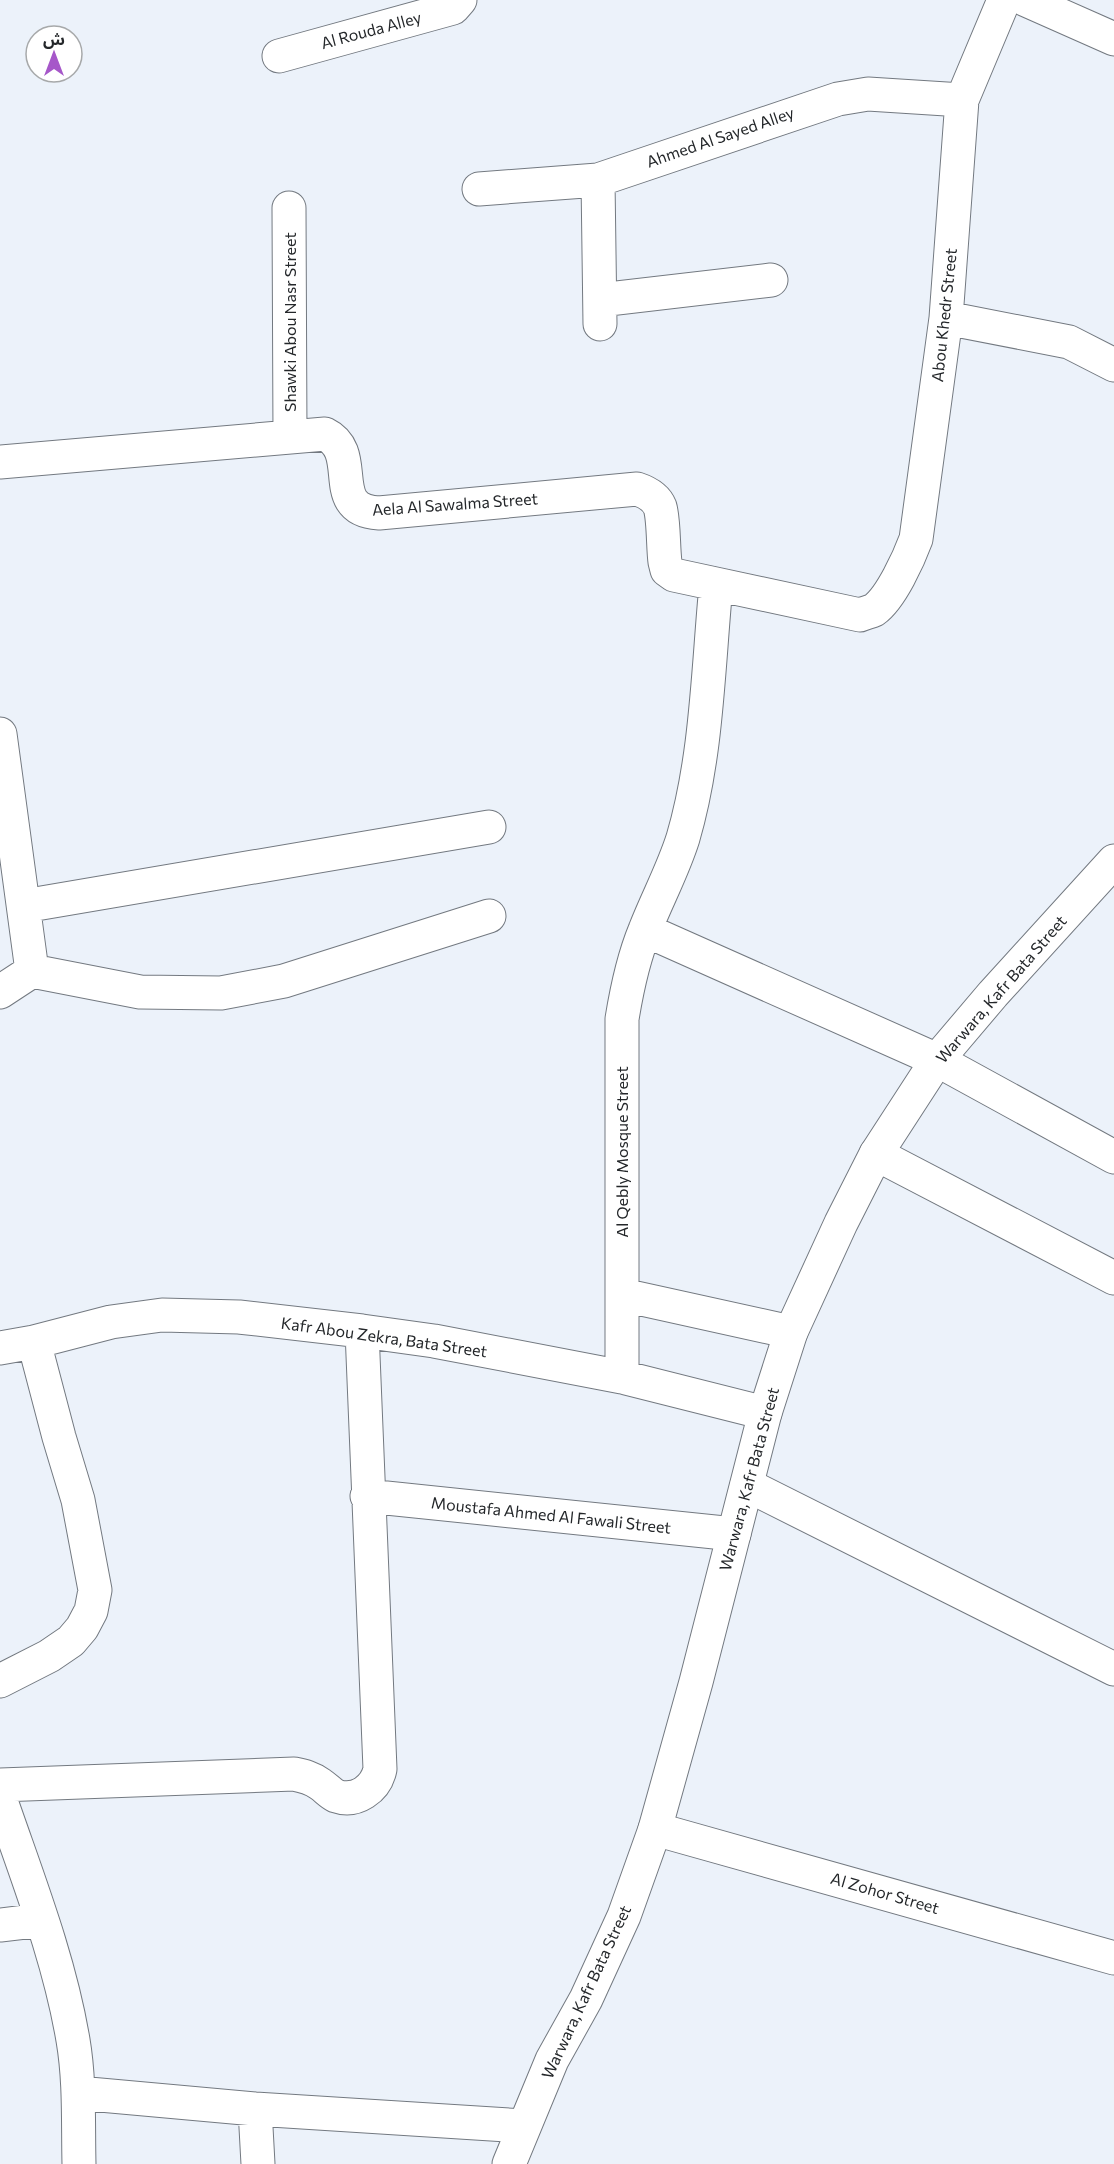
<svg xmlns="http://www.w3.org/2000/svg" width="1114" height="2164" viewBox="0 0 1114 2164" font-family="Commissioner,'Noto Sans Arabic',sans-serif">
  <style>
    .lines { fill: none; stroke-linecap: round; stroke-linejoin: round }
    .street-casing { stroke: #737980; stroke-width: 35 }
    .secondary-casing { stroke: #737980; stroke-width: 35 }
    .street { stroke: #fff; stroke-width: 33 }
    .secondary { stroke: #fff; stroke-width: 33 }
    .labels { text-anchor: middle; stroke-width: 5; stroke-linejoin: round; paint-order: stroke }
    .street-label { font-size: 16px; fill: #24272a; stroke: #fff }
  </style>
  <rect width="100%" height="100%" fill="#ecf2fa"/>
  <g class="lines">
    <g class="street-casing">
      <path id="street" d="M1026 0 1114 39
        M279 56 453 8 460 0
        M598 180 600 324
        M479 189 598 180 838 99 868 94 962 100
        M289 208 290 437
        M600 300 771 280
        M946 318 1069 342 1114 365
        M0 462 325 434C364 453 324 510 379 513L637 489C646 492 656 497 660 507 664 520 663 548 665 562L667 570 674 575 860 615C864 613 870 612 874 610 891 598 909 558 916 539L946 318 962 100 1004 0
        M0 734 32 971
        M24 906 489 827
        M645 930 937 1060 1114 1157
        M0 992 32 971 140 992 221 993 284 981 489 916
        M876 1154 1114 1278
        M623 1295 791 1332
        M0 1348 34 1342 111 1322 162 1315 239 1317 362 1331 434 1341 622 1377 765 1413
        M622 1377V1019C627 988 633 959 645 930 657 899 673 870 683 838 707 756 708 669 716 585
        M747 1485 1114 1669
        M367 1496 734 1534
        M0 1681 49 1656 71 1641 82 1628 91 1611 95 1590 78 1500 59 1437 34 1342
        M0 1785 294 1774C304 1776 312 1778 320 1784 326 1788 330 1793 336 1796 356 1803 376 1789 380 1769L362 1331
        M0 1798C27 1877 59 1957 73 2040 80 2081 78 2123 79 2164
        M655 1829 1114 1958
        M0 1925 42 1920
        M78 2093 255 2109 524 2126
        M255 2109 258 2164"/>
    </g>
    <g class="secondary-casing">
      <path id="secondary" d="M509 2164 552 2060 586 1999 624 1916 655 1829 696 1682 765 1413 791 1332 841 1223 876 1154 937 1060 993 994 1114 861"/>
    </g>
    <use href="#street" class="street"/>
    <use href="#secondary" class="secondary"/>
  </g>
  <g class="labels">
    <g class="street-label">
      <text transform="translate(371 30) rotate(-15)" y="6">Al Rouda Alley</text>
      <text transform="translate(720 137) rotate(-19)" y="6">Ahmed Al Sayed Alley</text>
      <text transform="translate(944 315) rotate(-84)" y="6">Abou Khedr Street</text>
      <text transform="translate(290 322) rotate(-90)" y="6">Shawki Abou Nasr Street</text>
      <text transform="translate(455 504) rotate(-4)" y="6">Aela Al Sawalma Street</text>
      <text transform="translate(1001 989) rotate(-49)" y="6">Warwara, Kafr Bata Street</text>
      <text transform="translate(622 1152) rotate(-90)" y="6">Al Qebly Mosque Street</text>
      <text transform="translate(384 1337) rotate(8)" y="6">Kafr Abou Zekra, Bata Street</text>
      <text transform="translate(749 1479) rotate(-75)" y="6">Warwara, Kafr Bata Street</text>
      <text transform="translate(551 1515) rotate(6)" y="6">Moustafa Ahmed Al Fawali Street</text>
      <text transform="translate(885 1893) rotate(16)" y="6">Al Zohor Street</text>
      <text transform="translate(586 1992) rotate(-65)" y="6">Warwara, Kafr Bata Street</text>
    </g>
  </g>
  <g transform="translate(54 54)"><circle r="28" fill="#ffffff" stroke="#a7a9aa" stroke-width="1.5"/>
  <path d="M0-4.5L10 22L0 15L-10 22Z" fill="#a657c9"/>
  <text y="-9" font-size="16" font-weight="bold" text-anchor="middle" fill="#24272a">ش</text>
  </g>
</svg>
